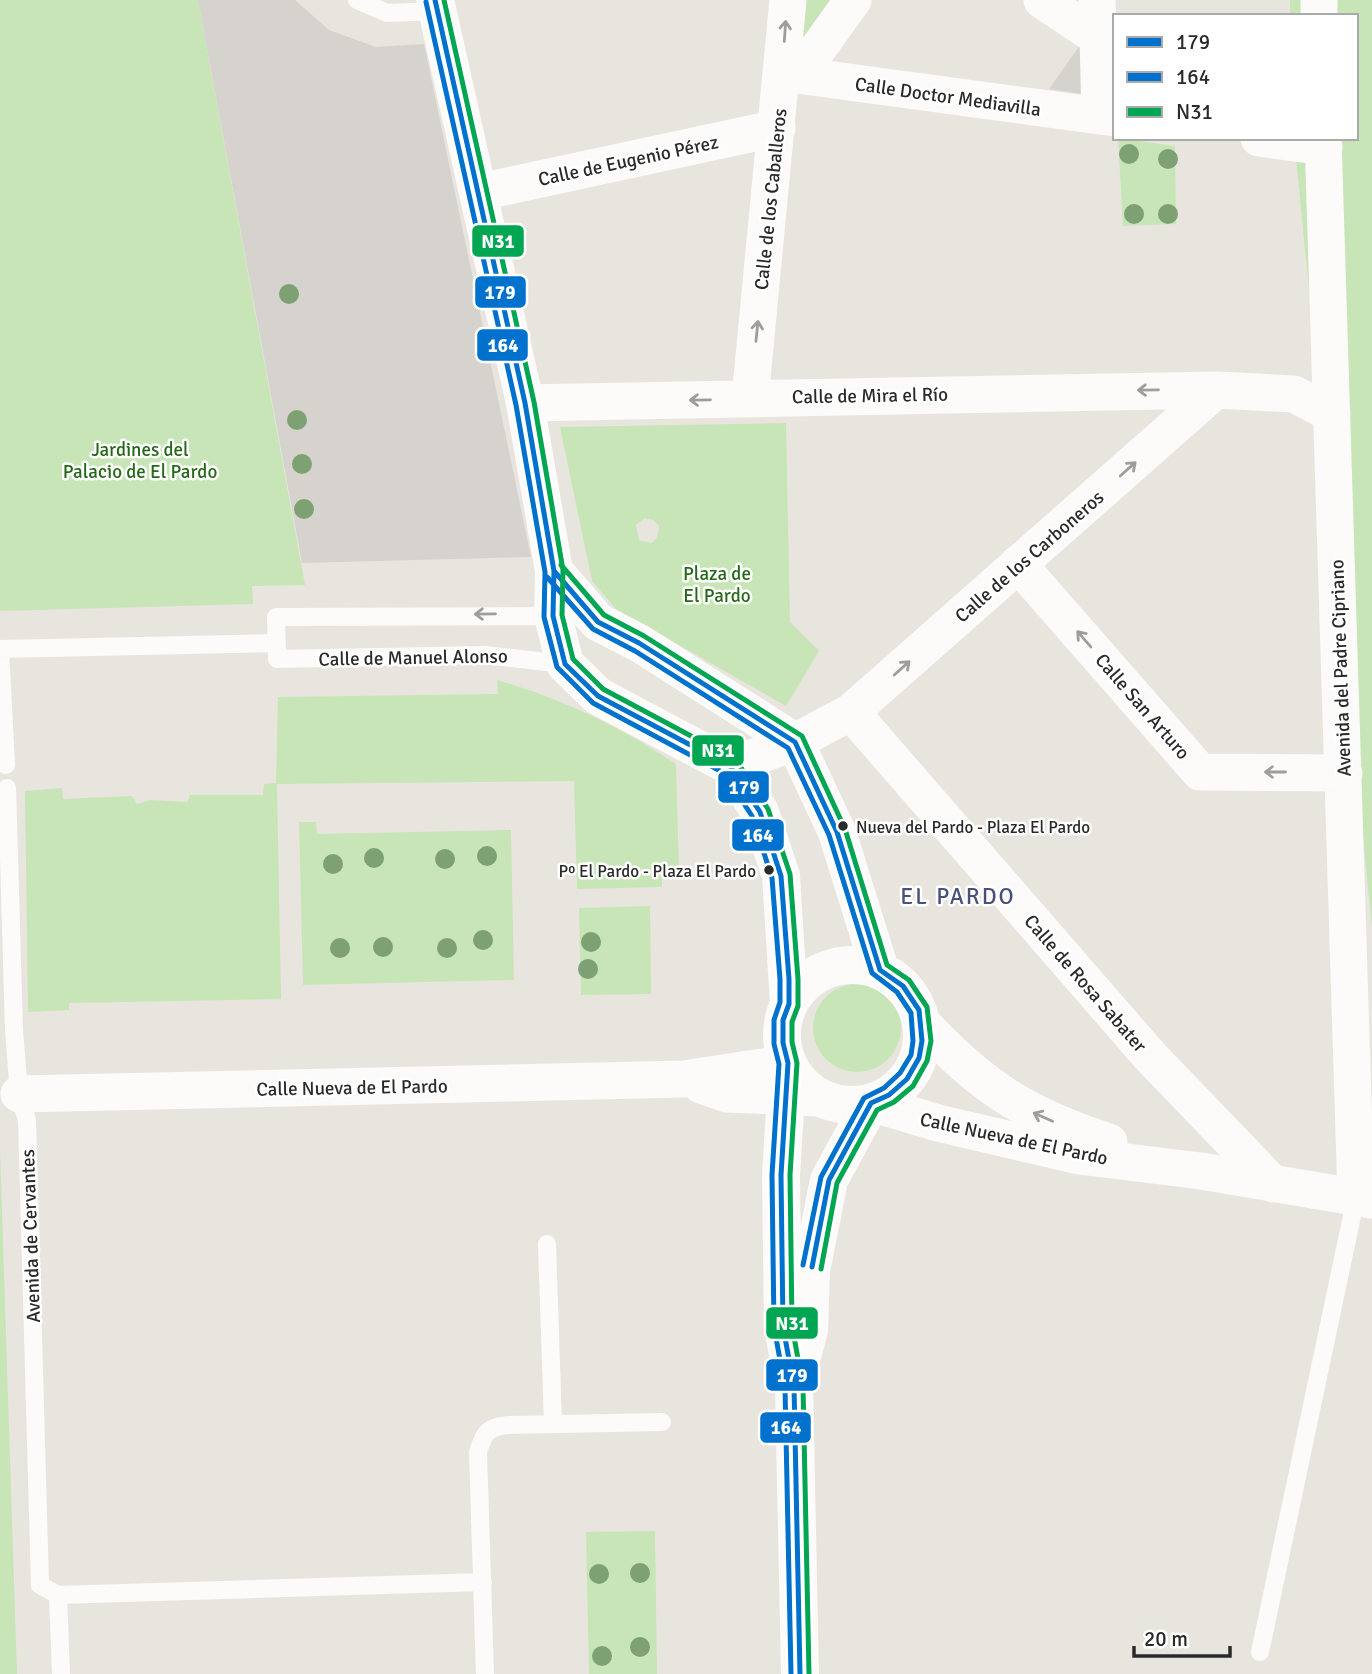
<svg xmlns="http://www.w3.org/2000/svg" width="1372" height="1674" viewBox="0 0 1372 1674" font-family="Signika,sans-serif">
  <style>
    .green { fill: #c8e5b7; fill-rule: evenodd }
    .plaza { fill: #d6d3ce }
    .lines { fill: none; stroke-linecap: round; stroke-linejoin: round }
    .service { stroke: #fcfbfa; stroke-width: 18 }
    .minor { stroke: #fcfbfa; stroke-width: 37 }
    .tertiary { stroke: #fcfbfa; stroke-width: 38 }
    .bus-1-casing { stroke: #fff; stroke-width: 10 }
    .bus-2-casing { stroke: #fff; stroke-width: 10 }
    .bus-3-casing { stroke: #fff; stroke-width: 10 }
    .bus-1 { stroke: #0072ce; stroke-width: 5 }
    .bus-2 { stroke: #0072ce; stroke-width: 5 }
    .bus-3 { stroke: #00a651; stroke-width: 5 }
    .tree { fill: #7da172 }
    .oneway { stroke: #9e9d9c }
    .bus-dot { fill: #2a2a2a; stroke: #fff; stroke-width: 2.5 }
    .labels { text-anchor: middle; stroke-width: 5; stroke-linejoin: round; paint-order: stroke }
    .bus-label { font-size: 17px; fill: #2a2a2a; stroke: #fff; text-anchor: start }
    .street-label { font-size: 19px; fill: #2a2a2a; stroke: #fff }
    .park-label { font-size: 19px; fill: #256918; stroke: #fff }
    .quarter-label { font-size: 23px; letter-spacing: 2px; fill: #49507c; stroke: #fff }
    .line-badge { stroke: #fff; stroke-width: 2.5 }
    .badge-label { font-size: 19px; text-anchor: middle; font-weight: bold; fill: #fff }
  </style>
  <rect width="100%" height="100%" fill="#e8e5df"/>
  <path class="green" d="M0 0H198L305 585 252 586 253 604 0 611Z
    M801 0H840L812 40 797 34Z
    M1290 0H1372V928L1294 138H1356V16H1290Z
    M1118 138 1175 146 1176 224 1123 226Z
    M786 423 790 622 819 651 786 706 616 609 592 581 560 427ZM645 518 653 520 659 526 657 538 651 543 639 540 636 525Z
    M497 680C564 700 617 725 676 764L679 871 662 872V887L577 889 574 781 277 784 281 999 69 1003V1010L28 1012 25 791 62 788 63 799 132 796 137 804 150 800 187 802 190 795H263L264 784 276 783 278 697 498 694Z
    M316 822 317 834 511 830 514 980 303 985 299 822Z
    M650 906 651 994 581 995 579 908Z
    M813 1028a44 44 0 1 1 88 0a44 44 0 1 1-88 0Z
    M0 1150 17 1674H0Z
    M655 1531 657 1674H589L586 1532Z"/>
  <path class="plaza" d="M198 0H295L329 30 376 47 424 44 531 557 302 563Z
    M1080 45 1090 95 1049 89Z"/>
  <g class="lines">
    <path class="service" d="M357 0 387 13 438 11
      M553 616 276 617 277 659 484 655 565 664
      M0 649 277 643
      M0 649 6 765
      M7 788 14 1030 19 1094 27 1120 40 1585 58 1595 61 1674
      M547 1244 553 1424
      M58 1595 483 1582
      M1260 1652 1356 1197
      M485 1674 478 1452C484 1433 487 1427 508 1425L662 1422"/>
    <path class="minor" d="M1042 0 1099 38
      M1097 0 1100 116
      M1319 0V16
      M782 73 1115 118
      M782 73 812 57 853 0
      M1259 138 1324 147
      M1323 138 1356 1197
      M480 192 777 128
      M750 399 788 0
      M525 403 1216 390
      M1018 564 1200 772 1344 773
      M851 712 1149 1055 1273 1184
      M730 766 795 742 851 712 1216 390 1294 394 1332 414
      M922 1023C982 1087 1025 1115 1109 1142
      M701 1085 727 1094 821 1098
      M19 1094 684 1079 788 1063
      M871 1103 938 1123 1079 1156 1201 1171 1372 1200"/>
    <path class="tertiary" d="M435 0 525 403 554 571 553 616 565 664 598 696 730 766 760 812 781 876 789 1004
      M554 571 598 622 639 643 795 742 837 832 880 970
      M782 1035a70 70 0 1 1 140 0a70 70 0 1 1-140 0Z
      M788 1063 781 1175 783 1327 794 1386 800 1674
      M803 1353 809 1330 811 1271 829 1180 871 1103"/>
    <g class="bus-1-casing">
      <path id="bus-1" d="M435 0 525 403 554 571 553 616 565 664 598 696 730 766 760 812 781 876 789 979V1004L783 1020V1043L788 1063 781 1175 783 1327 794 1386 800 1674
        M554 571 598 622 639 643 795 742 837 832 880 970 903 986 919 1010 922 1041 919 1058 907 1079 889 1095 871 1103 829 1180 812 1267"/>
    </g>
    <g class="bus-2-casing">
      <path id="bus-2" d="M426 2 516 405 545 572 544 617 557 667 593 703 724 773 752 816 772 878 780 979V1002L774 1020V1044L779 1064 772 1175 774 1327 785 1387 791 1674
        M547 577 593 629 635 651 788 748 829 835 872 973 897 992 911 1013 913 1041 911 1055 900 1073 884 1088 864 1098 821 1177 803 1265"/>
    </g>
    <g class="bus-3-casing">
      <path id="bus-3" d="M444 0 534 402 563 570 562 615 573 659 603 689 736 760 768 809 790 874 798 979V1006L792 1022V1042L797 1063 790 1175 792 1326 803 1386 809 1674
        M561 565 604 615 644 636 802 736 845 829 887 965 909 980 927 1007 931 1041 927 1061 913 1086 894 1102 877 1110 837 1183 821 1269"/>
    </g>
    <use href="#bus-1" class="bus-1"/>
    <use href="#bus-2" class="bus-2"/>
    <use href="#bus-3" class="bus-3"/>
  </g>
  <g class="tree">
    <circle cx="1129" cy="154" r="10"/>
    <circle cx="1168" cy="159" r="10"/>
    <circle cx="1134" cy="214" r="10"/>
    <circle cx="1168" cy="214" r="10"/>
    <circle cx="289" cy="294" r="10"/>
    <circle cx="297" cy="420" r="10"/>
    <circle cx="302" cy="464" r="10"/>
    <circle cx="304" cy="509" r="10"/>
    <circle cx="487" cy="856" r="10"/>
    <circle cx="374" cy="858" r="10"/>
    <circle cx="445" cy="859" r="10"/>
    <circle cx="333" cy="864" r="10"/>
    <circle cx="483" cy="940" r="10"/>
    <circle cx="591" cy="942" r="10"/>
    <circle cx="383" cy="947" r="10"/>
    <circle cx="340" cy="948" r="10"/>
    <circle cx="447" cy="948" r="10"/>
    <circle cx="588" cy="969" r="10"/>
    <circle cx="640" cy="1573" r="10"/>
    <circle cx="599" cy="1574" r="10"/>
    <circle cx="640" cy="1647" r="10"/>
    <circle cx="602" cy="1656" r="10"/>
  </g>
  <defs><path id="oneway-shaft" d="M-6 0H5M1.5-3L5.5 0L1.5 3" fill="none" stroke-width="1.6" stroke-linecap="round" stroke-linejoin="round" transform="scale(1.75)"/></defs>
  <g class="oneway">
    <use href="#oneway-shaft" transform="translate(785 31) rotate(-86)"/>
    <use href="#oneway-shaft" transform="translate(757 331) rotate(-84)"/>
    <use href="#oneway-shaft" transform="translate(1148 390) rotate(179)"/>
    <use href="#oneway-shaft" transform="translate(700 400) rotate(179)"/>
    <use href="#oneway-shaft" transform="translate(1128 469) rotate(-42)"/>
    <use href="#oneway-shaft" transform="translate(485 614) rotate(179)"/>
    <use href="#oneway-shaft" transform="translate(1084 639) rotate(-131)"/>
    <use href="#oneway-shaft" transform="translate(902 668) rotate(-42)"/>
    <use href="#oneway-shaft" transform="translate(1275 772) rotate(-180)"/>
    <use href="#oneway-shaft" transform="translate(1043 1117) rotate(-156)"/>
  </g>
  <g class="bus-dot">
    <circle cx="843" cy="826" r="6"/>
    <circle cx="769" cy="870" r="6"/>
  </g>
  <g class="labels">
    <g class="bus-label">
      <text x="856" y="833">Nueva del Pardo - Plaza El Pardo</text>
      <text x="756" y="877" text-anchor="end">Pº El Pardo - Plaza El Pardo</text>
    </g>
    <g class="street-label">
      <text transform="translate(948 96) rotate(8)" y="7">Calle Doctor Mediavilla</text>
      <text transform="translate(628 160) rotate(-12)" y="7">Calle de Eugenio Pérez</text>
      <text transform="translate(770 199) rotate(-84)" y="7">Calle de los Caballeros</text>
      <text transform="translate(870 395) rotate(-1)" y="7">Calle de Mira el Río</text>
      <text transform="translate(1029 556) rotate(-41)" y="7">Calle de los Carboneros</text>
      <text transform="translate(413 657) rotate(-1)" y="7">Calle de Manuel Alonso</text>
      <text transform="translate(1340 668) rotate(-92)" y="7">Avenida del Padre Cipriano</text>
      <text transform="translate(1143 706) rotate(49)" y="7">Calle San Arturo</text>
      <text transform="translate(1086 983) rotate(49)" y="7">Calle de Rosa Sabater</text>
      <text transform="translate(352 1087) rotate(-1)" y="7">Calle Nueva de El Pardo</text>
      <text transform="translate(1014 1138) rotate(12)" y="7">Calle Nueva de El Pardo</text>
      <text transform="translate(30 1236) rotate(-92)" y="7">Avenida de Cervantes</text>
    </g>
    <g class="park-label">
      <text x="140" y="456">Jardines del<tspan x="140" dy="22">Palacio de El Pardo</tspan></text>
      <text x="717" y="580">Plaza de<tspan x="717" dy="22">El Pardo</tspan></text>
    </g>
    <g class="quarter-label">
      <text x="958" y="904">EL PARDO</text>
    </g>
  </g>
  <g class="line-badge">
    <rect x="471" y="224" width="54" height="34" rx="7" fill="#00a651"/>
    <rect x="474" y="275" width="53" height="34" rx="7" fill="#0072ce"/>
    <rect x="476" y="328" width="53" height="34" rx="7" fill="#0072ce"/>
    <rect x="691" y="734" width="54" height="33" rx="7" fill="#00a651"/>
    <rect x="717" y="770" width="53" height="34" rx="7" fill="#0072ce"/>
    <rect x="731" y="818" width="54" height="34" rx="7" fill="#0072ce"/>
    <rect x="765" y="1306" width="54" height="34" rx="7" fill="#00a651"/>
    <rect x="765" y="1358" width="54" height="34" rx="7" fill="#0072ce"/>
    <rect x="759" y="1411" width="53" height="33" rx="7" fill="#0072ce"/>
  </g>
  <g class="badge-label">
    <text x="498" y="248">N31</text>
    <text x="500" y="299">179</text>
    <text x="503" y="352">164</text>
    <text x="718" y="757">N31</text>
    <text x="744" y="794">179</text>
    <text x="758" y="842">164</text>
    <text x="792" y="1330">N31</text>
    <text x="792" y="1382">179</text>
    <text x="786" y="1434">164</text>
  </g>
  <rect x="1113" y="14" width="245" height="126" fill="#ffffff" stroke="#aaaaaa" stroke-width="2"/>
  <rect x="1127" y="37" width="35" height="10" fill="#0072ce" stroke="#aaaaaa" stroke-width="2"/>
  <text x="1176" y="49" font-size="21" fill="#2a2a2a">179</text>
  <rect x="1127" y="72" width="35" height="10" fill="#0072ce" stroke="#aaaaaa" stroke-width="2"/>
  <text x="1176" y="84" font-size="21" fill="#2a2a2a">164</text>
  <rect x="1127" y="107" width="35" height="10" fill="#00a651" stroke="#aaaaaa" stroke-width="2"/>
  <text x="1176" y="119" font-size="21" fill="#2a2a2a">N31</text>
  <path d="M1134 1646v10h96v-10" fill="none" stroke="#2a2a2a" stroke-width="3.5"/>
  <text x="1144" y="1646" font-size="21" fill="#2a2a2a" stroke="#ffffff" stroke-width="5" paint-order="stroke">20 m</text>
</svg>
